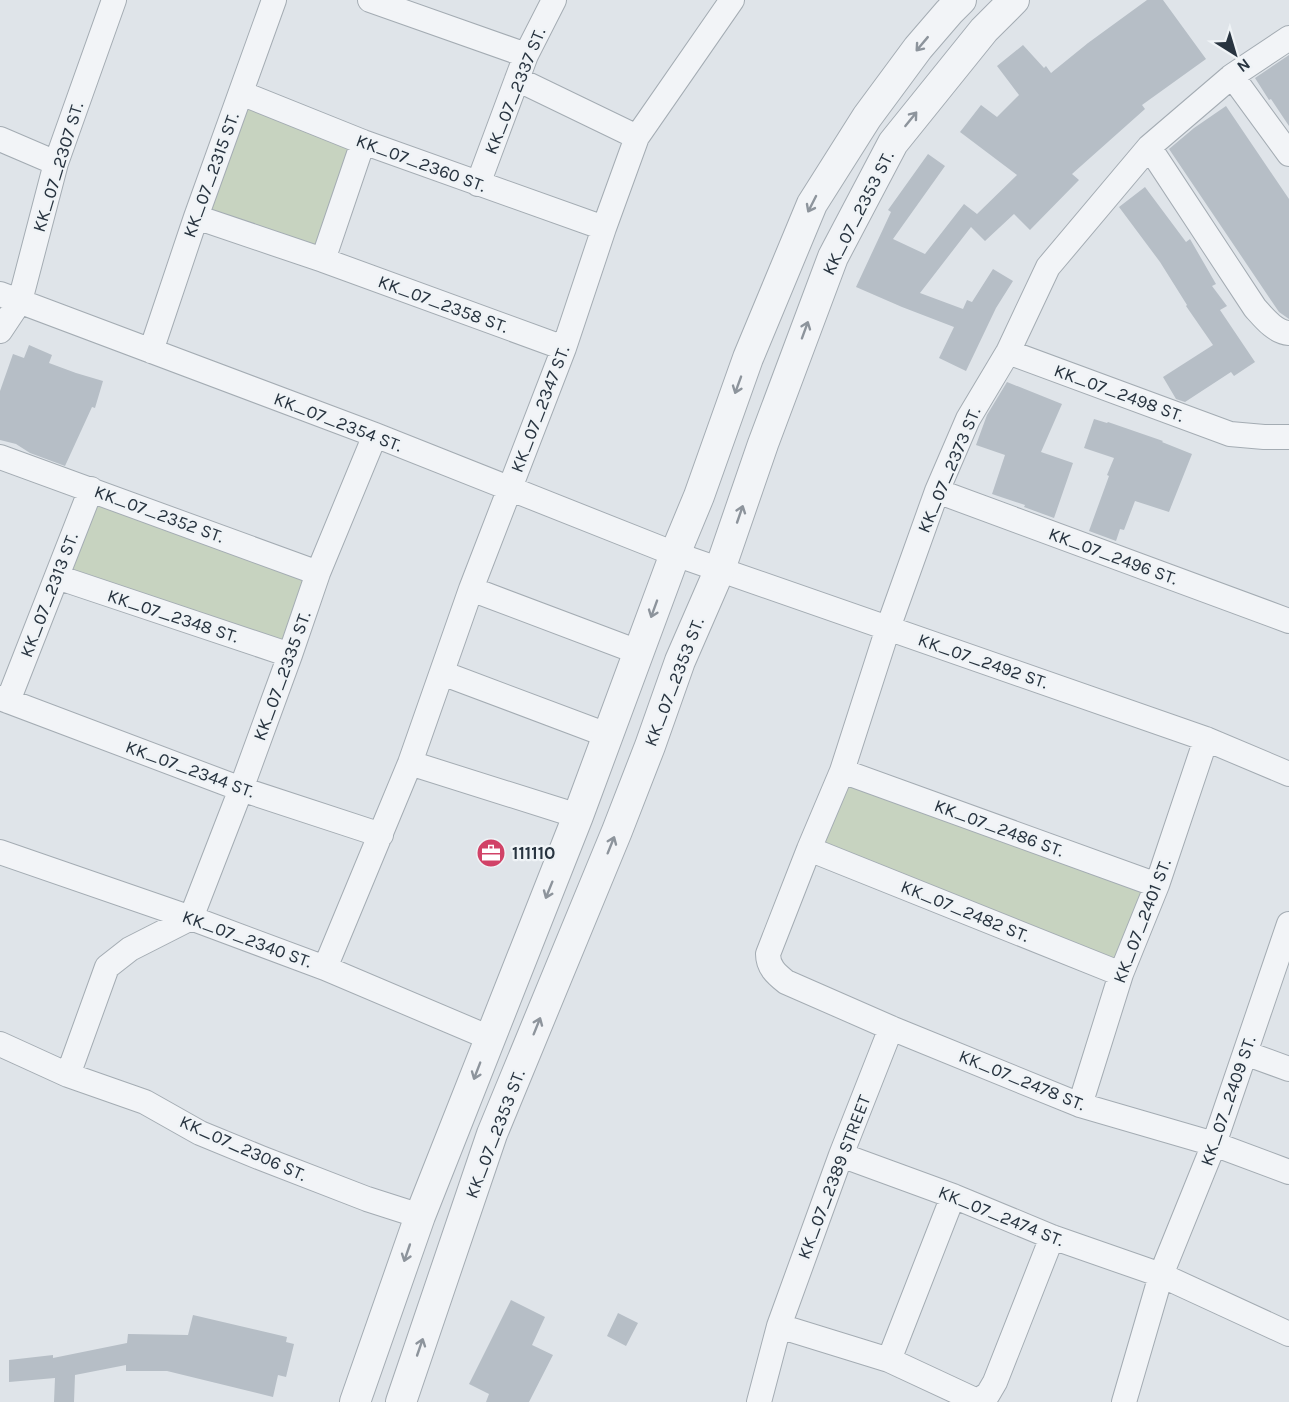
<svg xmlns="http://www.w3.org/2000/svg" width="1289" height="1402" viewBox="0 0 1289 1402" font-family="Karla,sans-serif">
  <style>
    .green { fill: #c7d3c0 }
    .building { fill: #b6bec6 }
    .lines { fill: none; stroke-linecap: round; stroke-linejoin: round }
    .minor-casing { stroke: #a4acb3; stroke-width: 26 }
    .tertiary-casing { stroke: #a4acb3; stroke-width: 32 }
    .minor { stroke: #f2f4f7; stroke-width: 24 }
    .tertiary { stroke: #f2f4f7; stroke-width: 30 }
    .oneway { stroke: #8d949c }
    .labels { text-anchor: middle; stroke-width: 4.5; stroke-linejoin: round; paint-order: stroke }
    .street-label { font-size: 18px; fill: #283440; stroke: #eff3f6 }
    .poi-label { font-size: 18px; font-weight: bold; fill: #283440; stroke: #eff3f6; text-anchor: start }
  </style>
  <rect width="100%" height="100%" fill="#dfe4e9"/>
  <path class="green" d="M241 93 363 142 323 260 196 217Z
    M91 489 318 573 290 655 57 577Z
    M842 771 1157 885 1121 974 809 849Z"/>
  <path class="building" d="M1147 0H1163L1206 59 1142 105 1145 109 1072 174 1079 180 1030 230 1014 214 985 241 971 227 920 293 963 309 967 300 972 302 993 269 1013 281 996 308 966 371 939 358 954 327 902 307 856 287 891 212 888 210 928 154 945 166 893 239 925 254 964 204 977 214 1017 175 960 132 981 105 997 117 1019 95 997 66 1023 45 1044 68 1046 66 1051 73 1088 43Z
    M1289 55V126L1271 99 1269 100 1255 78Z
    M1226 106 1289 199V319L1279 312 1169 149 1194 128Z
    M1145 187 1186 242 1190 239 1216 284 1212 286 1227 306 1220 310 1255 362 1234 376 1231 372 1185 402 1176 399 1163 377 1213 345 1186 306 1187 305 1160 262 1119 207Z
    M29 345 52 355 49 363 76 373 103 381 95 408 92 407 65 466 30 453 16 444 0 440V391L13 354 24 358Z
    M1007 382 1062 404 1041 452 1073 463 1054 518 1024 507 1025 505 992 494 1005 455 976 445 987 415Z
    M1094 419 1107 423 1108 422 1163 441 1162 442 1192 454 1169 512 1135 501 1124 530 1120 529 1116 541 1089 531 1109 476 1107 475 1114 458 1084 448Z
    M511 1300 545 1317 532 1345 553 1355 529 1402H486L489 1394 469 1384Z
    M618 1313 638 1323 626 1346 607 1336Z
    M193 1315 287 1337 286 1342 294 1344 286 1377 278 1375 273 1397 167 1371H126V1365L75 1375 74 1402H54L55 1378 9 1382V1360L53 1355V1358L127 1343 128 1334 188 1335Z"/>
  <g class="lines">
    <g class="minor-casing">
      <path id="minor" d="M370 0 526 55
        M1289 38 1232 76 1149 147 1048 267 1008 352 968 419 937 491 888 628 842 771 809 849 768 954C768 967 776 974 786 982L891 1028 1080 1105 1214 1144 1289 1172
        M1232 76 1289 154
        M517 79 637 137
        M241 93 363 142 604 228
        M0 139 56 163
        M1149 147 1255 308C1264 318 1275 332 1289 333
        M478 184 526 55 554 0
        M196 217 323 260 564 348
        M323 260 363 142
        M0 294 375 435 675 554 1206 739 1289 774
        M0 331 20 301 56 163 114 0
        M151 351 196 217 274 0
        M1008 352 1230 434 1264 437H1289
        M0 457 318 573
        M937 491 1289 621
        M57 577 290 655
        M471 589 638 652
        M442 673 607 735
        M0 698 241 789 381 835
        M8 701 91 489
        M410 763 578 816
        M842 771 1157 885
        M809 849 1121 974
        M0 852 191 918 325 968 490 1038
        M191 918 241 789 290 655 318 573 375 435
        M325 968 410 763 471 589 564 348 604 228 637 137 732 0
        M0 1044 68 1075 145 1102 200 1133 261 1158 367 1199 420 1216
        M1245 1053 1289 1069
        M68 1075 107 967 130 949 191 918
        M1080 1105 1121 974 1157 885 1206 739
        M841 1155 953 1196 1052 1237 1161 1275 1289 1334
        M779 1326 889 1360 977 1401 988 1394 995 1382 1052 1237
        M889 1360 953 1196
        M759 1402 779 1326 841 1155 891 1028
        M1124 1402 1161 1275 1214 1144 1289 924"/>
    </g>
    <g class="tertiary-casing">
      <path id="tertiary" d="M355 1402 420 1216 578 816 675 554 699 496 748 358 812 204 867 117 918 48 949 12 961 0
        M401 1402 492 1134 617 831 650 746 680 661 720 569 763 444 833 257 893 143 984 30 1014 0"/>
    </g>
    <use href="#minor" class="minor"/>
    <use href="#tertiary" class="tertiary"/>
  </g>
  <defs><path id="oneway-shaft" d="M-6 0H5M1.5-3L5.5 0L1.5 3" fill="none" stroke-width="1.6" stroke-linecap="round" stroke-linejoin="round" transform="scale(1.5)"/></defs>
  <g class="oneway">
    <use href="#oneway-shaft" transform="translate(922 44) rotate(130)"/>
    <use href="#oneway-shaft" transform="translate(911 119) rotate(-51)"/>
    <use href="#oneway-shaft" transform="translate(812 204) rotate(117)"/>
    <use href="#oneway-shaft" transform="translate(805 330) rotate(-70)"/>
    <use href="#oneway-shaft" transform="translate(738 385) rotate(110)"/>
    <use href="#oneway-shaft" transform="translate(740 514) rotate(-71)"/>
    <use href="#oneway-shaft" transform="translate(654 609) rotate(110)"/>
    <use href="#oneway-shaft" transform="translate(611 845) rotate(-68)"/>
    <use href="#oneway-shaft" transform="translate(549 890) rotate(112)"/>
    <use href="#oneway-shaft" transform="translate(537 1026) rotate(-68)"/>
    <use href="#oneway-shaft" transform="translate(477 1071) rotate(111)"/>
    <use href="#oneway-shaft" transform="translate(407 1253) rotate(109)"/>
    <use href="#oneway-shaft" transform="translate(420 1347) rotate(-71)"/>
  </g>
  <defs>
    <g id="office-disc" transform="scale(1.5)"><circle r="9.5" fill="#d14267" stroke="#eff3f6"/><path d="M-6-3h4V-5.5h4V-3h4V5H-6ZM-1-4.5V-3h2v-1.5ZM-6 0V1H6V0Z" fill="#fff"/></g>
  </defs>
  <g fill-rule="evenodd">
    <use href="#office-disc" x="491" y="853"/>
  </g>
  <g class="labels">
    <g class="street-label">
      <text transform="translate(515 91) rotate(-68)" y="6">KK_07_2337 ST.</text>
      <text transform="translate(421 163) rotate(20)" y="6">KK_07_2360 ST.</text>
      <text transform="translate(58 167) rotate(-73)" y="6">KK_07_2307 ST.</text>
      <text transform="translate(211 175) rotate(-70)" y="6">KK_07_2315 ST.</text>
      <text transform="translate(858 213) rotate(-63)" y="6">KK_07_2353 ST.</text>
      <text transform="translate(443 304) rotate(20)" y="6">KK_07_2358 ST.</text>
      <text transform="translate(1119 393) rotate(20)" y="6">KK_07_2498 ST.</text>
      <text transform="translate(540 409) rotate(-69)" y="6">KK_07_2347 ST.</text>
      <text transform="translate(338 422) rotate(21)" y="6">KK_07_2354 ST.</text>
      <text transform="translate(949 470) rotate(-67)" y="6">KK_07_2373 ST.</text>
      <text transform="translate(159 514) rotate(20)" y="6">KK_07_2352 ST.</text>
      <text transform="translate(1113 556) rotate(20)" y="6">KK_07_2496 ST.</text>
      <text transform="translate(49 595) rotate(-69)" y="6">KK_07_2313 ST.</text>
      <text transform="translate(173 616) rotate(18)" y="6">KK_07_2348 ST.</text>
      <text transform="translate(983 661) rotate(19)" y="6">KK_07_2492 ST.</text>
      <text transform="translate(282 676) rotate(-70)" y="6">KK_07_2335 ST.</text>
      <text transform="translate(674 682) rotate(-69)" y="6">KK_07_2353 ST.</text>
      <text transform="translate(190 769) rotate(20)" y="6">KK_07_2344 ST.</text>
      <text transform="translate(999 828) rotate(20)" y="6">KK_07_2486 ST.</text>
      <text transform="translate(965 911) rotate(22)" y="6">KK_07_2482 ST.</text>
      <text transform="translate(1142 921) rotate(-69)" y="6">KK_07_2401 ST.</text>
      <text transform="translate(247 939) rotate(20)" y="6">KK_07_2340 ST.</text>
      <text transform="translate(1022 1080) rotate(22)" y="6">KK_07_2478 ST.</text>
      <text transform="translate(1228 1101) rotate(-71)" y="6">KK_07_2409 ST.</text>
      <text transform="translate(495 1134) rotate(-69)" y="6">KK_07_2353 ST.</text>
      <text transform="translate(243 1148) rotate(24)" y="6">KK_07_2306 ST.</text>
      <text transform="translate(834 1177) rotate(-69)" y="6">KK_07_2389 STREET</text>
      <text transform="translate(1001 1216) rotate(22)" y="6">KK_07_2474 ST.</text>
    </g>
    <g class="poi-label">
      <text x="512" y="859">111110</text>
    </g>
  </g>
  <g transform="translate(1235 54) rotate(143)" stroke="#eff3f6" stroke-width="4.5" paint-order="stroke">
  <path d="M0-4.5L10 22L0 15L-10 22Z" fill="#283440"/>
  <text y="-9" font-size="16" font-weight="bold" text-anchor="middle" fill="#283440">N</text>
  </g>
</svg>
